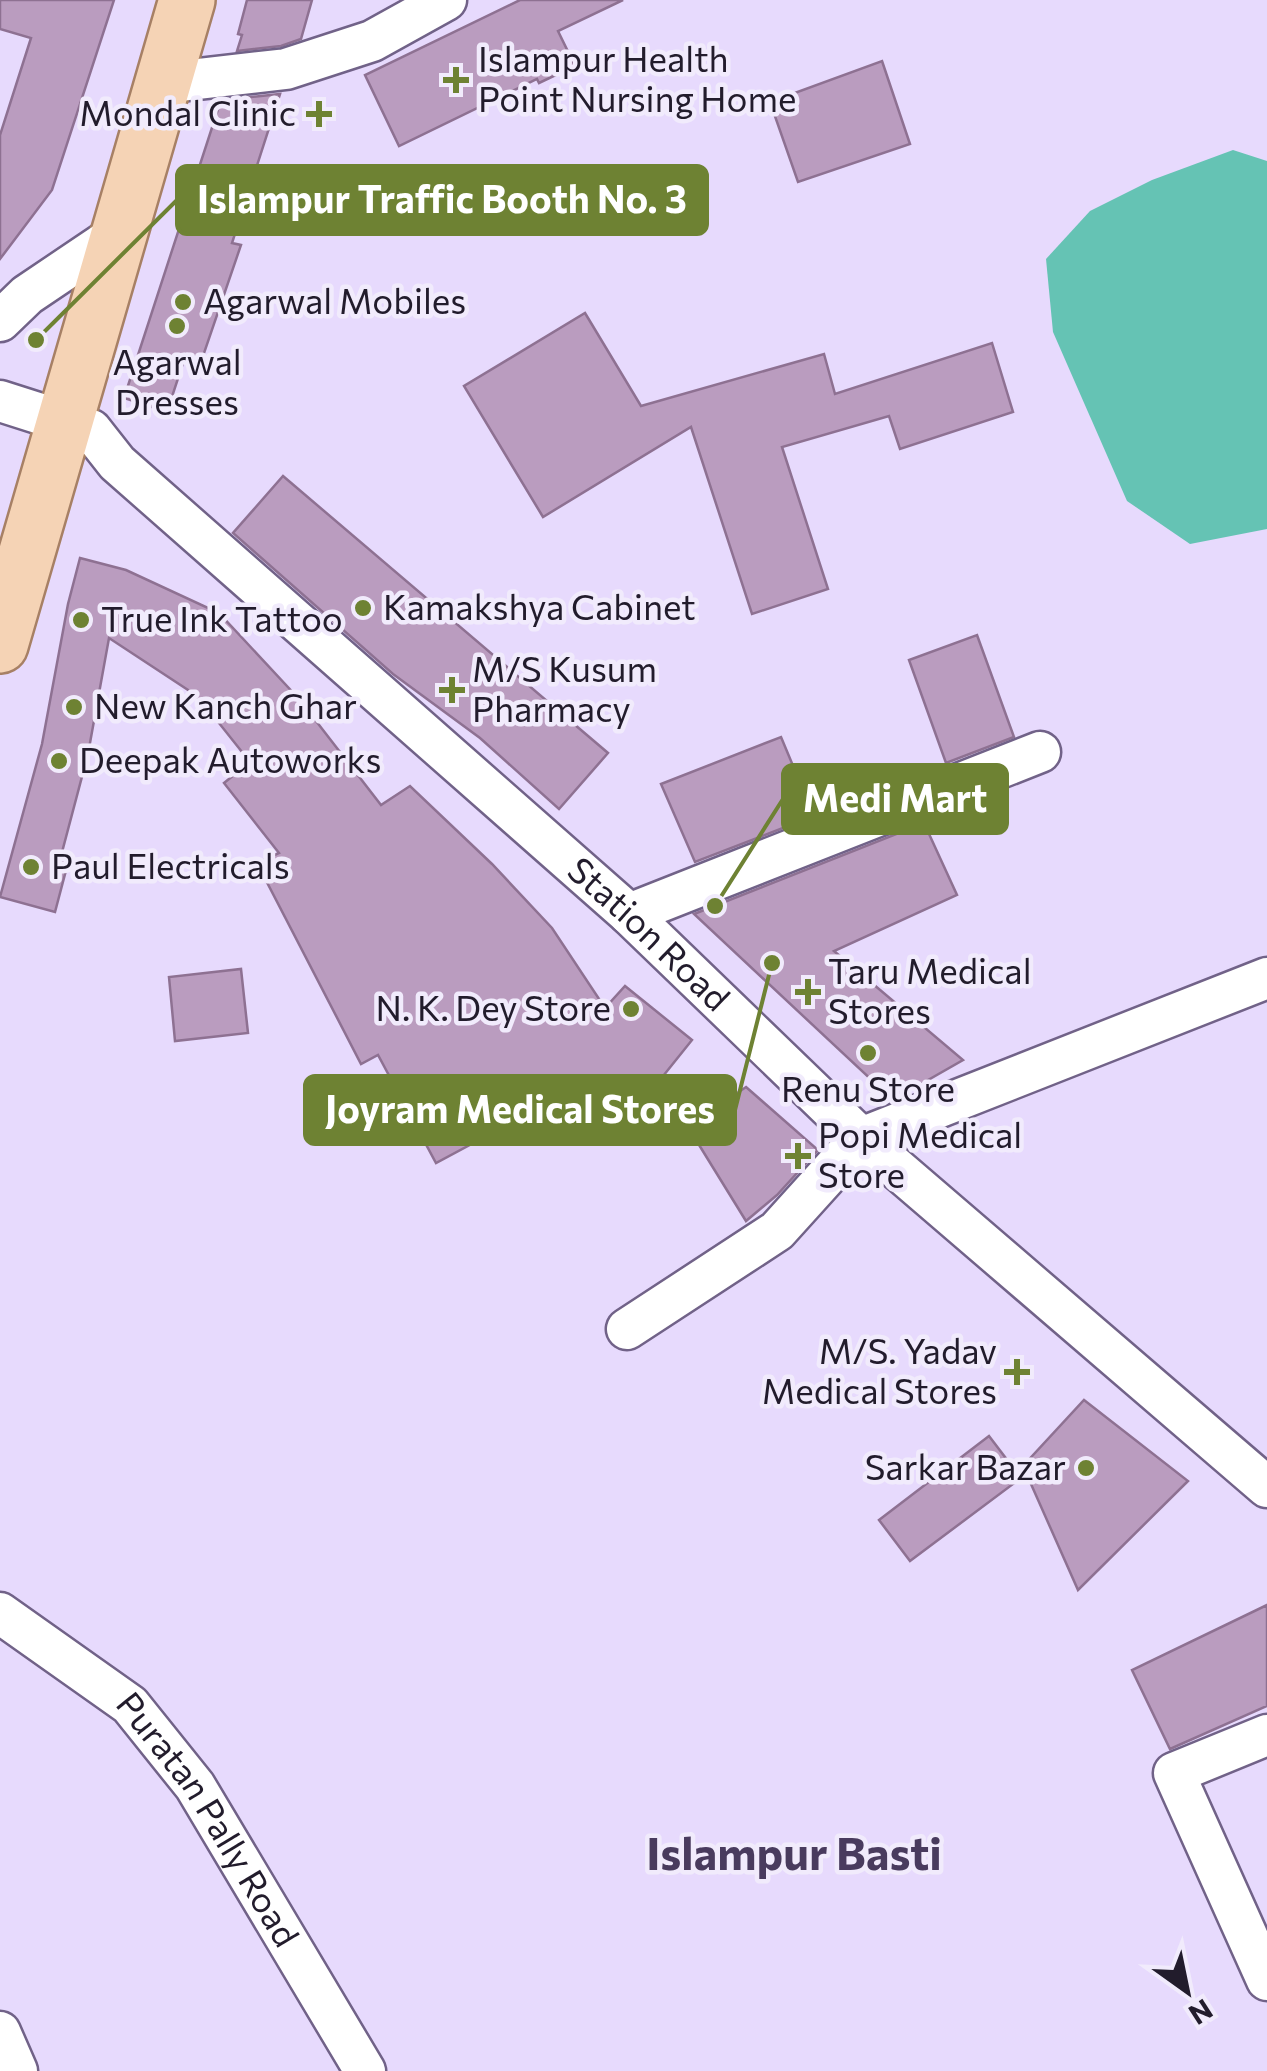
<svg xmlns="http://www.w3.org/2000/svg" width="1267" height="2071" viewBox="0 0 1267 2071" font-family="Commissioner,sans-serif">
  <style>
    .water { fill: #65c3b4 }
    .building { fill: #ba9cbf; stroke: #8e7192; stroke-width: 2.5 }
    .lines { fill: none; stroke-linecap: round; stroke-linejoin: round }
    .street-casing { stroke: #716288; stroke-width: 45 }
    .primary-casing { stroke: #a78065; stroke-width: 60 }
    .street { stroke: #fff; stroke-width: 40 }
    .primary { stroke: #f5d3b5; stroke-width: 55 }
    .poi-dot { fill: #6e8233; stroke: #f1ebfc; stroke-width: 4 }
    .labels { text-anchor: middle; stroke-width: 9; stroke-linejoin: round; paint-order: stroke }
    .poi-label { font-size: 35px; fill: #221c2c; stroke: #f1ebfc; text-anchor: start }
    .street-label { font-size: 35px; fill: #221c2c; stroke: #f1ebfc }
    .district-label { font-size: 45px; font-weight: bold; fill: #493b5e; stroke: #f1ebfc }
    .leader { fill: none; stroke: #6e8233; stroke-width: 4 }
    .callout-dot { fill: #6e8233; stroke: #f1ebfc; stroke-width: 4 }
    .callout { fill: #6e8233; stroke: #6e8233; stroke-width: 4 }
    .callout-label { font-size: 38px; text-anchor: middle; font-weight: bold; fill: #fff }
  </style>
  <rect width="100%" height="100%" fill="#e7dafd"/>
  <path class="water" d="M1233 150 1267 161V529L1190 544 1127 501 1053 332 1046 259 1090 211 1152 180Z"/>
  <path class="building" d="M0 0H114L52 190 0 259V135L31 38 0 29Z
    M247 0H312L301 39 281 46 237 51 242 35 238 34Z
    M520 0H623L558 31 575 66 539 83 537 79 399 146 365 75Z
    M882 61 910 144 798 182 770 102Z
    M280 94 232 243 241 245 202 359 186 354 167 412 124 398 221 100Z
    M585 313 641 406 824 354 835 394 992 343 1013 412 900 449 889 416 782 447 828 589 752 614 691 427 543 517 464 386Z
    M283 476 608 753 559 809 480 738 393 674 233 533Z
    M80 558 126 570 219 613 299 699 381 805 410 786 492 864 552 928 605 1008 625 986 692 1040 635 1111 595 1078 436 1163 378 1055 361 1064 257 863 279 853 224 783 250 762 215 718 188 690 109 638 88 754 61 856 69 859 55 912 0 897 42 744 68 604Z
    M977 635 1014 737 946 763 909 660Z
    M781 737 814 816 695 862 661 784Z
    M924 823 957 895 834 951 963 1060 893 1100 694 914Z
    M241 969 248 1033 175 1041 169 977Z
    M746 1087 818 1150 777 1195 746 1221 688 1127Z
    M1084 1400 1188 1481 1078 1590 1023 1466Z
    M989 1436 1021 1478 910 1561 879 1520Z
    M1267 1605V1706L1170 1749 1132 1670Z"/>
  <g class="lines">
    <g class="street-casing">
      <g id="street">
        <path d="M163 83 286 69 372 41 446 0"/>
        <path d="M0 321 27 295 119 233"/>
        <path id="s1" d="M0 401 91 430 117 463 629 914 861 1138 1267 1487"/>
        <path d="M629 914 1040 752"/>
        <path d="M627 1329 777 1231 861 1138 1267 978"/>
        <path id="s2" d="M0 1613 130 1705 195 1786 365 2071"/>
        <path d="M1267 1735 1174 1773 1267 1980"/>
        <path d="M0 2032 17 2071"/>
      </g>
    </g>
    <g class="primary-casing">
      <path id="primary" d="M0 645 187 0"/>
    </g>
    <use href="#street" class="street"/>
    <use href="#primary" class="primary"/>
  </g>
  <g class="poi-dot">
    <path d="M451 65h10v10h10v10h-10v10h-10v-10h-10v-10h10z"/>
    <path d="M314 99h10v10h10v10h-10v10h-10v-10h-10v-10h10z"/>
    <circle cx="183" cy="302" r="10"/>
    <circle cx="177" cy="326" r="10"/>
    <circle cx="363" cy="608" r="10"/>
    <circle cx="81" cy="620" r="10"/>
    <path d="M447 675h10v10h10v10h-10v10h-10v-10h-10v-10h10z"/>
    <circle cx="74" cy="707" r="10"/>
    <circle cx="59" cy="761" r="10"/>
    <circle cx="31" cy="867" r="10"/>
    <path d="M803 977h10v10h10v10h-10v10h-10v-10h-10v-10h10z"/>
    <circle cx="631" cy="1009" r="10"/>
    <circle cx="868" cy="1053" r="10"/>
    <path d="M793 1141h10v10h10v10h-10v10h-10v-10h-10v-10h10z"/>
    <path d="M1012 1357h10v10h10v10h-10v10h-10v-10h-10v-10h10z"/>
    <circle cx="1086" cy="1468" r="10"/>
  </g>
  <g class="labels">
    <g class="poi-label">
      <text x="478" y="72">Islampur Health<tspan x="478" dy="40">Point Nursing Home</tspan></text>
      <text x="296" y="126" text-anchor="end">Mondal Clinic</text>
      <text x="203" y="314">Agarwal Mobiles</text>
      <text x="177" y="375" text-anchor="middle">Agarwal<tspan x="177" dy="40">Dresses</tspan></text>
      <text x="383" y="620">Kamakshya Cabinet</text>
      <text x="101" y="632">True Ink Tattoo</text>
      <text x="472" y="682">M/S Kusum<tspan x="472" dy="40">Pharmacy</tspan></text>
      <text x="94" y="719">New Kanch Ghar</text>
      <text x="79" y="773">Deepak Autoworks</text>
      <text x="51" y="879">Paul Electricals</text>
      <text x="828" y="984">Taru Medical<tspan x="828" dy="40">Stores</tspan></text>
      <text x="611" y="1021" text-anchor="end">N. K. Dey Store</text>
      <text x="868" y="1102" text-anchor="middle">Renu Store</text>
      <text x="818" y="1148">Popi Medical<tspan x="818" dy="40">Store</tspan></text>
      <text x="997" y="1364" text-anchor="end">M/S. Yadav<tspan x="997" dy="40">Medical Stores</tspan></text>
      <text x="1066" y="1480" text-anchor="end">Sarkar Bazar</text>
    </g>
    <g class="street-label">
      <text dy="12" stroke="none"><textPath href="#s1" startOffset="848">Station Road</textPath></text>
      <text dy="12" stroke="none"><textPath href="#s2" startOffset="298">Puratan Pally Road</textPath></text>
    </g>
    <g class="district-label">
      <text x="794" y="1870">Islampur Basti</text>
    </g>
  </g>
  <path class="leader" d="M36 340L177 200M715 906L783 799M772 963L735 1110"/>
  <g class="callout-dot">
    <circle cx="36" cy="340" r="10"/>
    <circle cx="715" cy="906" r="10"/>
    <circle cx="772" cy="963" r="10"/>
  </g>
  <g class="callout">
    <rect x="177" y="166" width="530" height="68" rx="10"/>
    <rect x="783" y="765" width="224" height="68" rx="10"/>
    <rect x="305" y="1076" width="430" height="68" rx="10"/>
  </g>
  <g class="callout-label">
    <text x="442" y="213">Islampur Traffic Booth No. 3</text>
    <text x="895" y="812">Medi Mart</text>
    <text x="520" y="1123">Joyram Medical Stores</text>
  </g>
  <g transform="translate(1187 1991) rotate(147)" stroke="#f1ebfc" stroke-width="8" paint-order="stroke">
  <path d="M0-8L18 38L0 25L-18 38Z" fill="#221c2c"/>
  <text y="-15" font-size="28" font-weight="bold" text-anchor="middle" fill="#221c2c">N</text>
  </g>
</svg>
